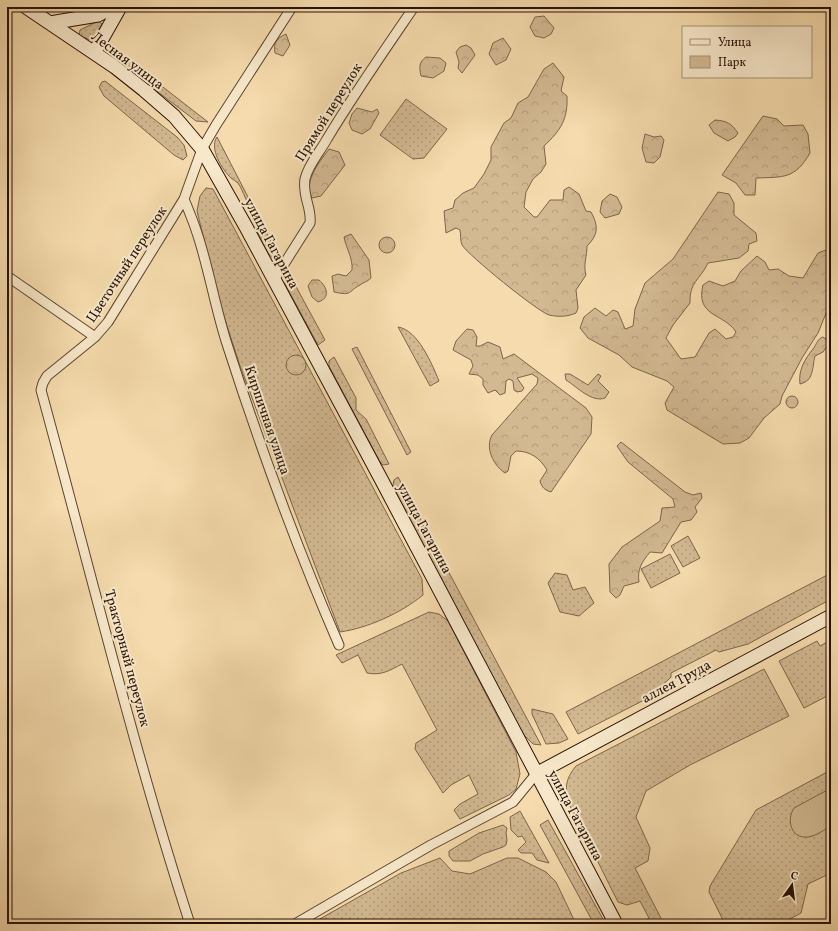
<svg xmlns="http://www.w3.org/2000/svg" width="838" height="931" viewBox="0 0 838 931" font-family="Vollkorn,serif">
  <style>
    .green { fill: url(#green-dots); stroke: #7d654c }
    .forest { fill: url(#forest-crowns); stroke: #7d654c }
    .pitch { fill: #d2b991; stroke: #7d654c }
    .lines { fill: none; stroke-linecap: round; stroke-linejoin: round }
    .street-casing { stroke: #5b4430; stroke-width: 11 }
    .secondary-casing { stroke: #281106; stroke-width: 15 }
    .street { stroke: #f8e8ca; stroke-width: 9 }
    .secondary { stroke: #f8e8ca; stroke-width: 13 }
    .labels { text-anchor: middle; stroke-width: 4; stroke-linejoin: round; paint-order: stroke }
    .street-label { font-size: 14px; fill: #281106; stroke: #f8e8ca }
  </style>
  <defs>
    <pattern id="green-dots" width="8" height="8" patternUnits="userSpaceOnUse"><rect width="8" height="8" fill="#d2b991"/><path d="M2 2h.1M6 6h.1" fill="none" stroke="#b49e7c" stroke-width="1.8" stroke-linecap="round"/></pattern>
    <pattern id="forest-crowns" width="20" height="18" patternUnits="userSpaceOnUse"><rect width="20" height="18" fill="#d2b991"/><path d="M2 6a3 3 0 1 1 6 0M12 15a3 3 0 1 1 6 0" fill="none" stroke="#b49e7c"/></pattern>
  </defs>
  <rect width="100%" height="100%" fill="#f5dbad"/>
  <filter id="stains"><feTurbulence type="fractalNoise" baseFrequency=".005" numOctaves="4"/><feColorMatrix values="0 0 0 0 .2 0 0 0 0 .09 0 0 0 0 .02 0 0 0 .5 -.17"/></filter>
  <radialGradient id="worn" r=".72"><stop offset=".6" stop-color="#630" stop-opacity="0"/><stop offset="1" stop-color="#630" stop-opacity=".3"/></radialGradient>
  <path class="green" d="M98 21 102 24 94 38 91 40 79 36 80 30Z
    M128 60 208 122 196 121 124 66Z
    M105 81 177 137 184 145 187 156 183 160 174 155 104 96 99 87 102 82Z
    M406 99 447 129 424 158 413 159 380 135Z
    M217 137 279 257 275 259C262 255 252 210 245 197 243 193 241 187 238 183 236 181 233 180 231 178 222 170 209 148 217 137Z
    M206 188 213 189 422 579 423 595C401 613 368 628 340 632L240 366 220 304 197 211 200 196Z
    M287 270 325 340 318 345 285 284Z
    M398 327C418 330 432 364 439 381L430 386Z
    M357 347 411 452 407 455 352 349Z
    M334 357 356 398V410L366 419 389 464 383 465 380 462 329 366V361Z
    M398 477 541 745 533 744 523 734 395 491 393 485 394 480Z
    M688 536 700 558 683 567 671 546Z
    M670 554 680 573 651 588 641 569Z
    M555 573 567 575 573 590 585 587 594 603 579 616 560 612 548 583Z
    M831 573V599L748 644 719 652 716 650 671 673V677L650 697 578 734 566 712Z
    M429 612 439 614 448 621 516 752 520 774 516 789 509 795 460 819 454 810 460 804 478 794 469 775 451 785 443 793 415 749 416 743 437 730 402 664C390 670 382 676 367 673L358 655 342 663 336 655Z
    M831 640V694L804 708 779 661 817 641 820 646Z
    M764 669 789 716 690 765 646 791 636 817 650 848 648 861 635 868 664 924H639L649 918 640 901 627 905 618 902 570 806C564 790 565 779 576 766Z
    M532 709 553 714 568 739 559 743 546 744 532 714Z
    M831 770V873L808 884 801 913 781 924H751L750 922 747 924H725L709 892 710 886 756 810Z
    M520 811 549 863 537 860 532 853H521L518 850 526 842 522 836 518 837 511 830 510 817Z
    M548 820 604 921 605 924H594L540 825Z
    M503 825 507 828 506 833 507 840 506 845 503 847 483 854 470 861H453L449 856V851L479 833Z
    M440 858 452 871 470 874 507 858H518L546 872 556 882 576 924H311L401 873Z"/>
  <path class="forest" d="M544 16 554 28 551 34 544 38 535 36 530 27 535 17Z
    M286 34 290 45 283 56 275 53C273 43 277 38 286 34Z
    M503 38 511 49 506 60 496 65 489 54 493 43Z
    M466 45 471 48 475 55 462 73 458 68 459 62 456 52 460 47Z
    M426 57 440 58 446 63 444 71 433 78 421 76C419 67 419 62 426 57Z
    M553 63 564 77 561 91 567 96C568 119 561 130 544 146L546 164 541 172 533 179 526 192 524 207 534 217H537L550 200H563L564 190 569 187 579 194 586 211 591 212C599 226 598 235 587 246 587 257 583 265 586 275L576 290 578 308 576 313C567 317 558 317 549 315 537 311 469 256 462 245 460 241 461 234 460 230L456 228 446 233 444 211 453 208 455 200 463 193 474 188 484 174 491 160V147L504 123 511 118 518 103 528 97 544 69Z
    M357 108 372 112 377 109 379 113 370 129 362 134 352 130 349 123 352 114Z
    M763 116 777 119 784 126 803 125 808 134 810 153C795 179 784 177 756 178L755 195H745L736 183 722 175Z
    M715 120C727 121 731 123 738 133L735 137 728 141 714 133 709 125Z
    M645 134 654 137 661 136 664 140 660 157 654 163 646 162 642 148Z
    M329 149 339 152 345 165 321 196 312 198C303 181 319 163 329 149Z
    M718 192 729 194 734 203V215L756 233 757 241 749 244 748 251 739 258 708 263C700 280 689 282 690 303L673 325 666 338 681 359 695 357 709 333 715 329 726 339 733 337 736 332C724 313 695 317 703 285L709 281 723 286 735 281 741 271 757 256 765 262 769 270 778 269 789 276 803 278 818 253 831 248V301L818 333 802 358 782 396 780 404 764 418 749 438 740 443 723 444 667 410 665 403 674 387 667 381 632 367 619 355 588 338 580 328 584 317 595 308 606 316 613 310 618 312 625 329 633 326 635 309 645 283 673 259Z
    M610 194 617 197 622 207 619 214 605 218 600 212 602 201Z
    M351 234 369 260 371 278C367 282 364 282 360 285 347 292 353 296 334 292L332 276 338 274 346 276 352 270C353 258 346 248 344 237Z
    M379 245a8 8 0 1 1 16 0a8 8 0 1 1-16 0Z
    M312 280H319C327 287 331 298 318 302L312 297 308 286Z
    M467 329 473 330 477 337 476 346H480L488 342 500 347 503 359 514 354 586 408 592 417 591 434 551 492C545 490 542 488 540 481L547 470C540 458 530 451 516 451L511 456 508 471 505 473C493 465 485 448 492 435L537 384 538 378 532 374 517 378 524 388 522 391 517 392 514 390 513 381 509 379 506 381 505 393 500 395 495 390 488 393 483 385V379L478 375 469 374 473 366 471 360 453 350 456 341Z
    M823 337 826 339 827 346 823 352 815 356C812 368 814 381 800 384 798 370 805 359 813 349 817 344 817 339 823 337Z
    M286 365a10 10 0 1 1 20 0a10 10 0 1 1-20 0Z
    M565 374H570L588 385 598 374 601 376 598 381 609 392 605 398C592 403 577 387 566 380Z
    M786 402a6 6 0 1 1 12 0a6 6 0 1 1-12 0Z
    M621 442 685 492 693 495 701 493 702 498 695 507 697 512 691 520 681 522 662 553 650 552C642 562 637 569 639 582L624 586 620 595 616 598 610 592 609 564 622 547 660 521 662 508 675 507 673 499 628 462 617 446Z"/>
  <path class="pitch" d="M831 788V826C824 830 816 836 808 837 791 839 786 820 794 808Z"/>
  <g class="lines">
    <g class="street-casing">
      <path id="street" d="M184 199C189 211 194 223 198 236 209 270 215 306 226 341 259 444 296 546 339 645
        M7 276 95 337
        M274 280 310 223C312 208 302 196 305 179 308 165 320 152 327 139 354 94 384 51 414 7
        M190 924C133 748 90 569 41 390L43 383 47 376 95 337 108 322 184 199 202 149 216 125 292 7
        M295 924 431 845 513 802 536 774"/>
    </g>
    <g class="secondary-casing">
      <path id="secondary" d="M26 7 115 67 144 90 174 116 202 149 246 227 381 479 616 924
        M50 23 98 15 113 7
        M94 53 120 7
        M536 774 831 616"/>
    </g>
    <use href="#street" class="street"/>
    <use href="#secondary" class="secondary"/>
  </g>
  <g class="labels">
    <g class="street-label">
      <text transform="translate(128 60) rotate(37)" y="5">Лесная улица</text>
      <text transform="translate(328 112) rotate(-58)" y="5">Прямой переулок</text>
      <text transform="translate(272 243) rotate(62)" y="5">улица Гагарина</text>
      <text transform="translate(126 264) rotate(-57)" y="5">Цветочный переулок</text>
      <text transform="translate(268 420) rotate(71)" y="5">Кирпичная улица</text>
      <text transform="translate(425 528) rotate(62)" y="5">улица Гагарина</text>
      <text transform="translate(128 658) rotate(75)" y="5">Тракторный переулок</text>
      <text transform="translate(676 681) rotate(-28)" y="5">аллея Труда</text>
      <text transform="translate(576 815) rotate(62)" y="5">улица Гагарина</text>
    </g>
  </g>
  <rect width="838" height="931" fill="none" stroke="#f5dbad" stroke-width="24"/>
  <rect x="8" y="8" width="822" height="915" fill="none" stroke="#281106" stroke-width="2"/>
  <rect x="12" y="12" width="814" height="907" fill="none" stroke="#281106"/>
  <rect x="682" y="26" width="130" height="52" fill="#f8e8ca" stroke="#a5927c"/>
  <rect x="690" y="39" width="20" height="6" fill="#f8e8ca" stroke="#a5927c"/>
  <text x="718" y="46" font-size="12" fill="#281106">Улица</text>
  <rect x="690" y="56" width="20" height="12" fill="#d2b991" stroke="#a5927c"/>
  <text x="718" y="66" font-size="12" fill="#281106">Парк</text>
  <g transform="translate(792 885) rotate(14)" stroke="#f8e8ca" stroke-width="3" paint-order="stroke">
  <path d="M0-3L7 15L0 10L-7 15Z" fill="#281106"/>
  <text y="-6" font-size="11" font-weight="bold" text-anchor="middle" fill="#281106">С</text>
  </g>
  <rect width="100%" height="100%" filter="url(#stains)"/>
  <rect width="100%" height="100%" fill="url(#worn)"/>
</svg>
